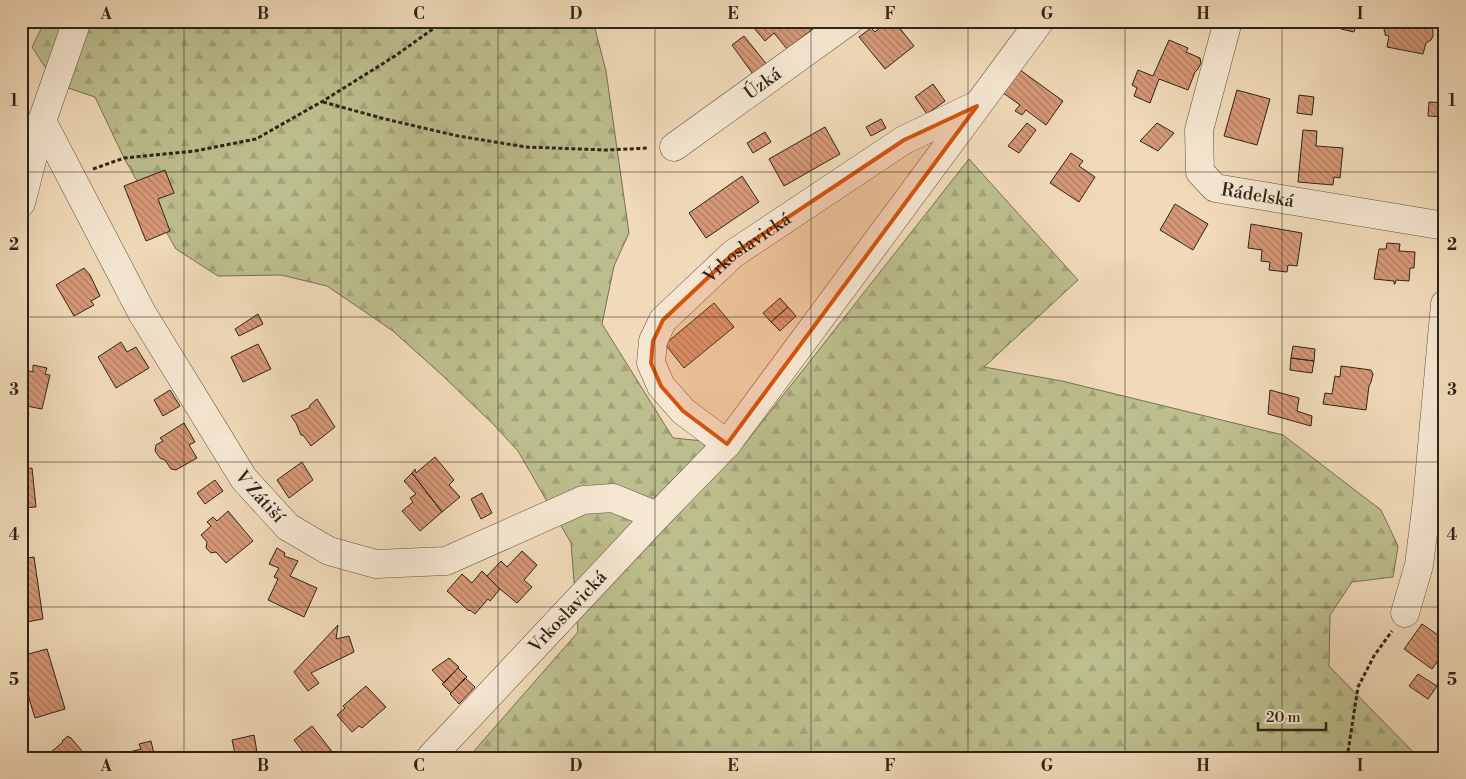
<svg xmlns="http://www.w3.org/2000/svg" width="1466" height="779" viewBox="0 0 1466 779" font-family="'Libre Bodoni',serif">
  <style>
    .forest { fill: url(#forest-firs); stroke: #757154 }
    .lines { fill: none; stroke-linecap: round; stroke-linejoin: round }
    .stream { stroke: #6f7f73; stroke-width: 7 }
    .building { fill: url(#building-back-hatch); stroke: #2d241a }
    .minor-casing { stroke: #5e5242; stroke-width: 29 }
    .path { stroke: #2d241a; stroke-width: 3; stroke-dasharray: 4 2.5; stroke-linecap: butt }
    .minor { stroke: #f6e7d2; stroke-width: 28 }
    .marked { fill: #d5540d; fill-opacity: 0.2; stroke: #d5540d; stroke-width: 4; stroke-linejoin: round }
    .grid { fill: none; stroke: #2d241a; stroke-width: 1; stroke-opacity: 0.55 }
    .labels { text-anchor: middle; stroke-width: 5; stroke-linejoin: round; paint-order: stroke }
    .street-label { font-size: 18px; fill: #2d241a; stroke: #f6e7d2 }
    .neatline { fill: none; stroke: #2d241a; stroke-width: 2 }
    .grid-label { font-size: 16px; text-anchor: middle; font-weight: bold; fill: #2d241a }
  </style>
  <defs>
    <pattern id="forest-firs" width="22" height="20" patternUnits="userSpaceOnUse" patternTransform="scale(1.25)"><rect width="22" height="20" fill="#bdbe8d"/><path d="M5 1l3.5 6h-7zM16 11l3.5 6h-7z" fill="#a3a379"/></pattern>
    <pattern id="building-back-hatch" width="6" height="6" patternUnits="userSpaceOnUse" patternTransform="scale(1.25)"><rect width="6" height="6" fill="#d79877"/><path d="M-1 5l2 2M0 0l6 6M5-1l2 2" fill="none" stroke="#af7c61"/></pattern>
  </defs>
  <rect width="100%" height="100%" fill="#f1dab9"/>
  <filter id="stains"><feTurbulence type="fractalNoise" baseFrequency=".004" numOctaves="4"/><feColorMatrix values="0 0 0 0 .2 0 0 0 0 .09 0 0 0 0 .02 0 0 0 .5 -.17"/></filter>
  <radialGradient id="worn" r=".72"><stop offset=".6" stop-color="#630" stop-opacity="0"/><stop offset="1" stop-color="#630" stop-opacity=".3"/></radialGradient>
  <path class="forest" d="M45 21H593L606 71 629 233 614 266 602 324 673 438 744 445 969 159 1078 280 984 367 1062 381 1283 435 1381 510 1398 546 1393 577 1352 582 1330 615 1329 666 1419 758H468L578 632 571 543 518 451 493 424 443 376 393 331 327 286 281 275 218 276 176 249 124 158 95 97 56 84 32 47Z"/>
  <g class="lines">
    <path class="stream" d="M723 758 727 755"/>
  </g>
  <path class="building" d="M748 21H808L814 28 787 49 774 33 765 41Z
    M888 21H894L914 46 885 69 859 37 871 28 875 32Z
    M1343 21H1357L1354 32 1341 29Z
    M1386 21H1430L1429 26 1433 30V36L1431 40 1426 43 1423 54 1387 47 1389 36 1385 35V32L1384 31Z
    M744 36 768 66 755 77 732 45Z
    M1169 40 1188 48 1186 52 1200 58 1201 63 1198 69 1195 72 1188 90 1159 79 1150 103 1134 96 1137 88 1132 85 1138 70 1153 76Z
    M1016 67 1063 101 1046 125 1026 110 1022 115 1015 111 1020 105 999 90Z
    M933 84 945 101 927 114 915 97Z
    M1237 90 1270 99 1257 145 1224 136Z
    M1299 95 1314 97 1312 115 1297 113Z
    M1429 102 1445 103V117L1428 116Z
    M881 119 886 128 871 136 866 127Z
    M1027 123 1036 130 1019 153 1008 146Z
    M1157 123 1174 133 1158 151 1140 141Z
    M825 127 840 154 784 186 769 159Z
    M1303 130 1317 131 1316 146 1343 148 1340 178 1334 177 1333 185 1298 182Z
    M765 132 771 142 753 153 747 143Z
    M1071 153 1083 161 1079 166 1095 177 1079 202 1050 183Z
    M165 170 174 193 158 199 170 231 146 241 124 186Z
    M742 176 759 202 706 238 689 213Z
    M1175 204 1208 224 1193 250 1160 230Z
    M1251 224 1302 233 1297 266 1288 265 1287 272 1269 270 1270 262 1261 261 1262 250 1248 248Z
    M1387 243 1400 244 1399 251 1415 252 1414 268H1410L1409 281 1396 280 1395 284H1394V281L1374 279 1379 249H1386Z
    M84 268 90 275 100 296 91 301 94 305 74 316 56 285Z
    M780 298 788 307 771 322 763 313Z
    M714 303 734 327 684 368 665 344Z
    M788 307 796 316 780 331 771 322Z
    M258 314 263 324 239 336 235 329Z
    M121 342 127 352 136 347 149 368 116 388 98 357Z
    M258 344 271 369 243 382 231 357Z
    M1293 346 1315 349 1314 361 1291 358Z
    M1291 358 1314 361 1312 373 1290 370Z
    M33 365 47 368 45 374 50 375 42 409 21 405V369L33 372Z
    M1341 366 1371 370 1373 374 1371 382 1369 386 1366 410 1323 404 1325 393 1332 394 1335 376 1340 377Z
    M170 390 180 406 163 416 154 400Z
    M1270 390 1299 398 1297 411 1312 416 1311 426 1268 414Z
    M317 399 335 427 311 446 303 435H301L296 423 291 416 309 408 310 405Z
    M21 411 29 413 24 435H21Z
    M184 423 195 442 189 445 197 458 176 470 171 469 165 460 160 458 155 451 156 445 163 441 160 438Z
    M435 457 454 480 449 485 460 497 442 512 412 473 415 469 416 473Z
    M302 462 313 480 289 498 277 480Z
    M32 468 36 507 21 508V469Z
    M412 473 442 512 420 531 402 511 413 502 410 498 416 494 404 481Z
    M215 480 223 491 205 504 197 493Z
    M482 493 492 513 481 519 471 499Z
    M228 511 253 541 226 563 216 552 211 553 206 548 207 542 201 535 211 526 207 522 213 517 217 521Z
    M277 548 285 553 284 556 298 561 290 576 317 588 304 617 268 600 278 579 274 577 279 568 269 564Z
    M522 551 537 565 524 580 532 587 517 603 500 589 487 576 501 561 507 567Z
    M34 557 43 619 21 623V559Z
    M482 571 500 589 490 601 488 599 475 614 470 610 469 611 447 591 462 574 472 583Z
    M1422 624 1445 640 1437 653 1441 656 1432 669 1404 649Z
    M338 625 336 639 349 636 354 652 311 673 319 683 308 691 294 672Z
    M47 649 65 709 35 718 21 672V656Z
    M449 658 459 667 444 683 432 670Z
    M458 668 467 677 451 693 442 684Z
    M1418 674 1437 686 1428 699 1409 686Z
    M465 678 475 687 459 704 450 694Z
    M366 686 386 707 362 728 359 726 352 732 337 715 345 708 343 706Z
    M312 726 337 758H308L294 740Z
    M254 735 258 758H236L232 740Z
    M68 736 69 738 70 737 88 758H56L51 752 63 742 62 741Z
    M151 741 155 758H122V754L141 749 139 744Z"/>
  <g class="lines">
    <g class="minor-casing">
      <g id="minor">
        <path id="s1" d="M1228 21 1199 130 1200 172 1215 188 1445 226"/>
        <path id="s2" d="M42 121 142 313 244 479 288 527 329 551 376 564 446 561 583 500 613 498 657 516"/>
        <path id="s3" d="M674 147 849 21"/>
        <path d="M21 203 42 121 77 21"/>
        <path id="s4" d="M727 444 683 411 661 386 651 363 653 341 663 320 733 254 904 140 973 107"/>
        <path d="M1405 613 1419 565 1427 501 1445 304"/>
        <path id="s5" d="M430 758 657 516 727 444 1040 21"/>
      </g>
    </g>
    <path class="path" d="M323 102 385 119 458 136 526 147 607 150 649 148
      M93 169 124 158 195 151 256 139 323 101 395 56 444 21
      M1347 758 1358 687 1374 656 1392 631"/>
    <use href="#minor" class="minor"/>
  </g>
  <path class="marked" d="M977 106 727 444 683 411 661 386 651 363 653 341 663 320 733 254 904 140Z"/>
  <path class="grid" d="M184 21V758M341 21V758M498 21V758M655 21V758M811 21V758M968 21V758M1125 21V758M1282 21V758M21 172H1445M21 317H1445M21 462H1445M21 607H1445"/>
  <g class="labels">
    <g class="street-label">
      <text dy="6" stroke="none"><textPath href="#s3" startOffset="109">Úzká</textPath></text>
      <text dy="6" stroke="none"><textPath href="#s1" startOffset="220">Rádelská</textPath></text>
      <text dy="6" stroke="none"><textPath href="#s4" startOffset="270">Vrkoslavická</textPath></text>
      <text dy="6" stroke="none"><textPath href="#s2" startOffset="435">V Zátiší</textPath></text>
      <text dy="6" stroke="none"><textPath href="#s5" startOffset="201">Vrkoslavická</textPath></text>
    </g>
  </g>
  <rect width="1466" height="779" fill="none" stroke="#f1dab9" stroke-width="55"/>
  <path d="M1258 722v8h68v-8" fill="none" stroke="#2d241a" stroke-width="2.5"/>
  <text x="1266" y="722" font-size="15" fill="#2d241a" stroke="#f6e7d2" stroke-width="4" paint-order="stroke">20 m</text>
  <rect x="28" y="28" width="1410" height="724" class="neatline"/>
  <g class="grid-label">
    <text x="106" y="19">A</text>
    <text x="263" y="19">B</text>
    <text x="419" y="19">C</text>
    <text x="576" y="19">D</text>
    <text x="733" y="19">E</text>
    <text x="890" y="19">F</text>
    <text x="1047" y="19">G</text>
    <text x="1203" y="19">H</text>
    <text x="1360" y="19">I</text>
    <text x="14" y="106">1</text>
    <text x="1452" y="106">1</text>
    <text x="14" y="250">2</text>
    <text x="1452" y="250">2</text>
    <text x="14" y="395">3</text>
    <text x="1452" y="395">3</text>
    <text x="14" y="540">4</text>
    <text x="1452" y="540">4</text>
    <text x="14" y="685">5</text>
    <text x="1452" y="685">5</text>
    <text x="106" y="771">A</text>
    <text x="263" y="771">B</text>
    <text x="419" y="771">C</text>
    <text x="576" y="771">D</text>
    <text x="733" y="771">E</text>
    <text x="890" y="771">F</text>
    <text x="1047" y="771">G</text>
    <text x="1203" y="771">H</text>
    <text x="1360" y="771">I</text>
  </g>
  <rect width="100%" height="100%" filter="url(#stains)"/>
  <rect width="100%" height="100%" fill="url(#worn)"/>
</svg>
